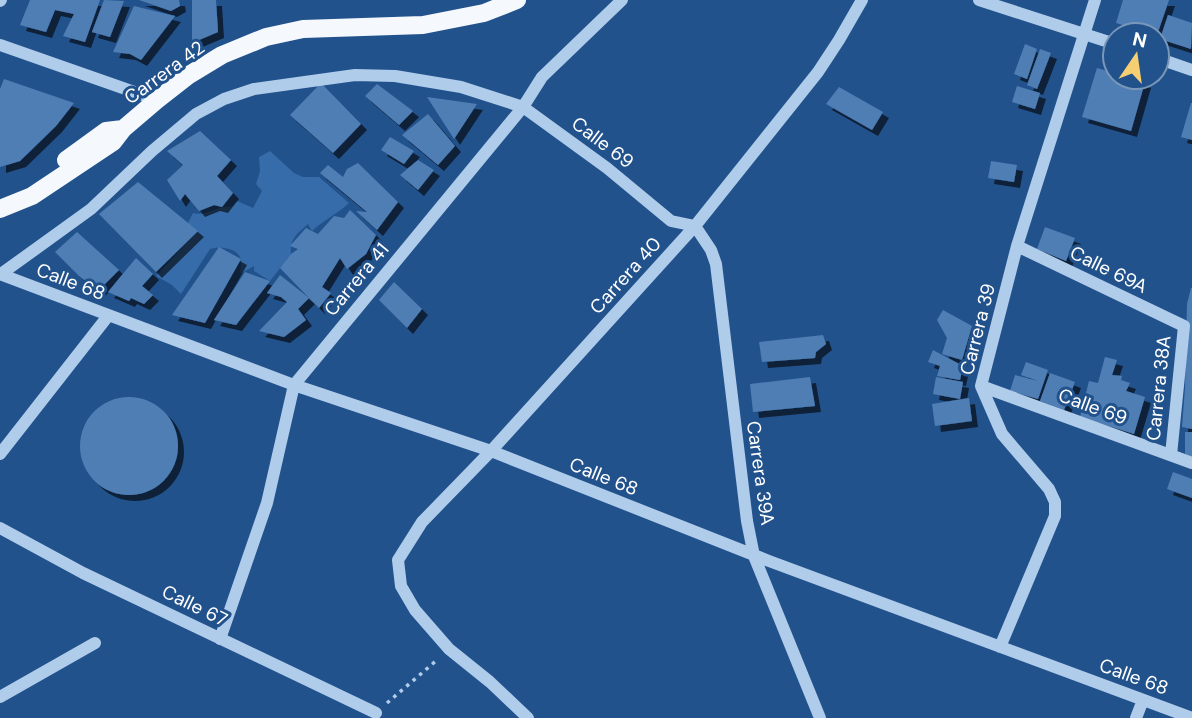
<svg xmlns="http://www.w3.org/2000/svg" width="1192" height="718" viewBox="0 0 1192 718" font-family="'DM Sans',sans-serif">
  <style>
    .green { fill: #366ca9 }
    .building { fill: #4f7eb5; filter: url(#shadow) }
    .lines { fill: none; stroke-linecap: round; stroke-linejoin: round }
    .path { stroke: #b0cceb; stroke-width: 3.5; stroke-dasharray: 3.5 5; stroke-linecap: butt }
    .minor { stroke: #b0cceb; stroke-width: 12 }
    .major { stroke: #f5f9fe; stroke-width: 18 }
    .labels { text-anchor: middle; stroke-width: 6; stroke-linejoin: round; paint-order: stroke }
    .street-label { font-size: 19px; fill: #fff; stroke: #22528c }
  </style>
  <defs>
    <filter id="shadow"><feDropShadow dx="6" dy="6" stdDeviation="0" flood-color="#0009"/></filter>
  </defs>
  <rect width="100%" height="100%" fill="#22528c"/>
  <path class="green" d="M270 151 294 173 303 177H319L349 203C337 214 324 220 312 231L308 224C298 233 289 239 291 254L270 281 254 271V266L240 274C240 269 241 265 241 261 240 248 220 246 210 249L181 294 172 285 156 276 197 232 188 223 193 213C207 217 217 205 231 207L237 201 253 208 262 191 256 184 260 171 259 157Z"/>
  <path class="building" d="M30 0H100L85 42 63 36 74 14 55 10 46 32 20 25Z
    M104 0 124 1 110 37 92 32Z
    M139 0H179L180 6 171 11Z
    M192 0H216L218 32 192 43Z
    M1123 0H1169L1157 35 1116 23Z
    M134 6 175 16 141 60 130 54 113 52Z
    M1168 15 1192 23 1191 49 1160 39Z
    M1025 44 1037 49 1027 79 1014 74Z
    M1040 49 1051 53 1037 89 1027 85Z
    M1097 68 1115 73V77H1128L1145 82 1131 131 1082 117Z
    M4 79 74 103 56 126 20 161 0 167V89Z
    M321 83 361 124 333 153 290 115Z
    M377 84 413 111 399 125 365 96Z
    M1017 86 1040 93 1035 109 1012 102Z
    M839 87 883 112 872 130 826 104Z
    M427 97 477 104 454 139Z
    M1191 103H1192V140L1181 137Z
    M428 114 455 146 438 165 402 135Z
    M200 131 231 160 217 176 233 193 222 207 214 205 199 211 185 194 180 201 167 180 183 165 167 151Z
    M390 137 414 151 404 164 381 150Z
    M418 160 434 170 418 190 400 175Z
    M991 161 1017 165 1014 182 988 178Z
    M358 163 398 202 377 230 356 211 367 212 320 173 328 165 343 177 347 169Z
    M138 182 198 231 156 272 99 214Z
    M350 210 376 235 366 254 347 269 340 258 322 287 331 293 319 308 309 298 298 309 306 320 284 337 259 331 287 302 281 297 267 293 280 275 309 298 280 268 291 254 298 249 290 246 306 228 318 234 334 216 344 218Z
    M1045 227 1075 238 1066 261 1037 249Z
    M77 232 119 270 98 291 79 276 55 252Z
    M219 247 241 259 205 323 172 315Z
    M136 258 153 274 142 286 153 295 144 304 131 298 129 301 108 292Z
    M245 272 270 281 236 325 214 320Z
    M394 282 422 309 407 328 379 300Z
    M1191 288H1192V429L1182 427 1185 388 1187 304Z
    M943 310 972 326 962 360 942 354 947 338 937 320Z
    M823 335 826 344 816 352 815 358 762 362 759 342Z
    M933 350 963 366 960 380 937 376 940 366 928 362Z
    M1105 357 1117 360 1112 375 1122 376 1121 380 1130 383 1126 391 1145 397 1134 434 1080 417 1089 381 1098 383Z
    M1026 362 1048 370 1038 399 1010 391 1015 375 1038 381 1021 375Z
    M1050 373 1075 382 1064 410 1040 401Z
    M810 377 815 406 753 412 750 384Z
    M936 377 963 382 960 399 933 394Z
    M80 446a49 49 0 1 1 98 0a49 49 0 1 1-98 0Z
    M969 398 972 421 935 426 932 404Z
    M1185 432H1192V457L1185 454Z
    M1173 472 1192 479V498L1167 489Z"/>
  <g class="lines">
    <path class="path" d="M387 703 437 660"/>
    <path class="minor" d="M979 0 1115 44
      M0 1 1 0
      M0 45 157 100
      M1157 58 1192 70
      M1017 246 1184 326 1171 455
      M0 274 294 385 491 451 769 561 1192 718
      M1 274 91 209 152 151 196 114 224 99 254 89 355 75 395 76 461 87 523 107 607 168 671 221 695 226 711 250 716 264 747 521 754 556 820 718
      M981 386 1192 463
      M0 454 108 316
      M0 528 83 573 376 713
      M220 639 267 503 294 385 523 107 542 77 622 0
      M1000 647 1055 516V502L1049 489 1002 434 981 386 1017 246 1095 0
      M0 697 95 643
      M528 718 490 682 449 649 415 610 401 586 398 560 422 522 491 451 695 226 818 72 839 40 862 0
      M1136 718 1143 700"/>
    <path class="major" d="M66 160 106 131 123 129
      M0 209 32 196 113 142 123 129 157 100 189 75 222 55 266 37 303 29 423 25 484 13 517 0"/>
  </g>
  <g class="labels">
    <g class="street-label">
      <text transform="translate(164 72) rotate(-36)" y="7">Carrera 42</text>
      <text transform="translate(603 142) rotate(37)" y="7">Calle 69</text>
      <text transform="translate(1109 269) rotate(26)" y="7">Calle 69A</text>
      <text transform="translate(625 275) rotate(-48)" y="7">Carrera 40</text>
      <text transform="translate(356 279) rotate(-50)" y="7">Carrera 41</text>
      <text transform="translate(71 281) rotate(21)" y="7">Calle 68</text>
      <text transform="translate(977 329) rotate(-76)" y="7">Carrera 39</text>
      <text transform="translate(1158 388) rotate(-84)" y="7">Carrera 38A</text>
      <text transform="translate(1093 406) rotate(20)" y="7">Calle 69</text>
      <text transform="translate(761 473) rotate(82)" y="7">Carrera 39A</text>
      <text transform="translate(604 476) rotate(22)" y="7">Calle 68</text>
      <text transform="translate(195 605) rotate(26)" y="7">Calle 67</text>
      <text transform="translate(1134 676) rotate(20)" y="7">Calle 68</text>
    </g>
  </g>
  <g transform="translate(1136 56) rotate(13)"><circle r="33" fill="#22528c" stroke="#7a97ba" stroke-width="2"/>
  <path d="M0-5L12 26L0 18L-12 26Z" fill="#f7cf73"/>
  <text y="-10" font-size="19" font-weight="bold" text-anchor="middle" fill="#ffffff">N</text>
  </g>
</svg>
